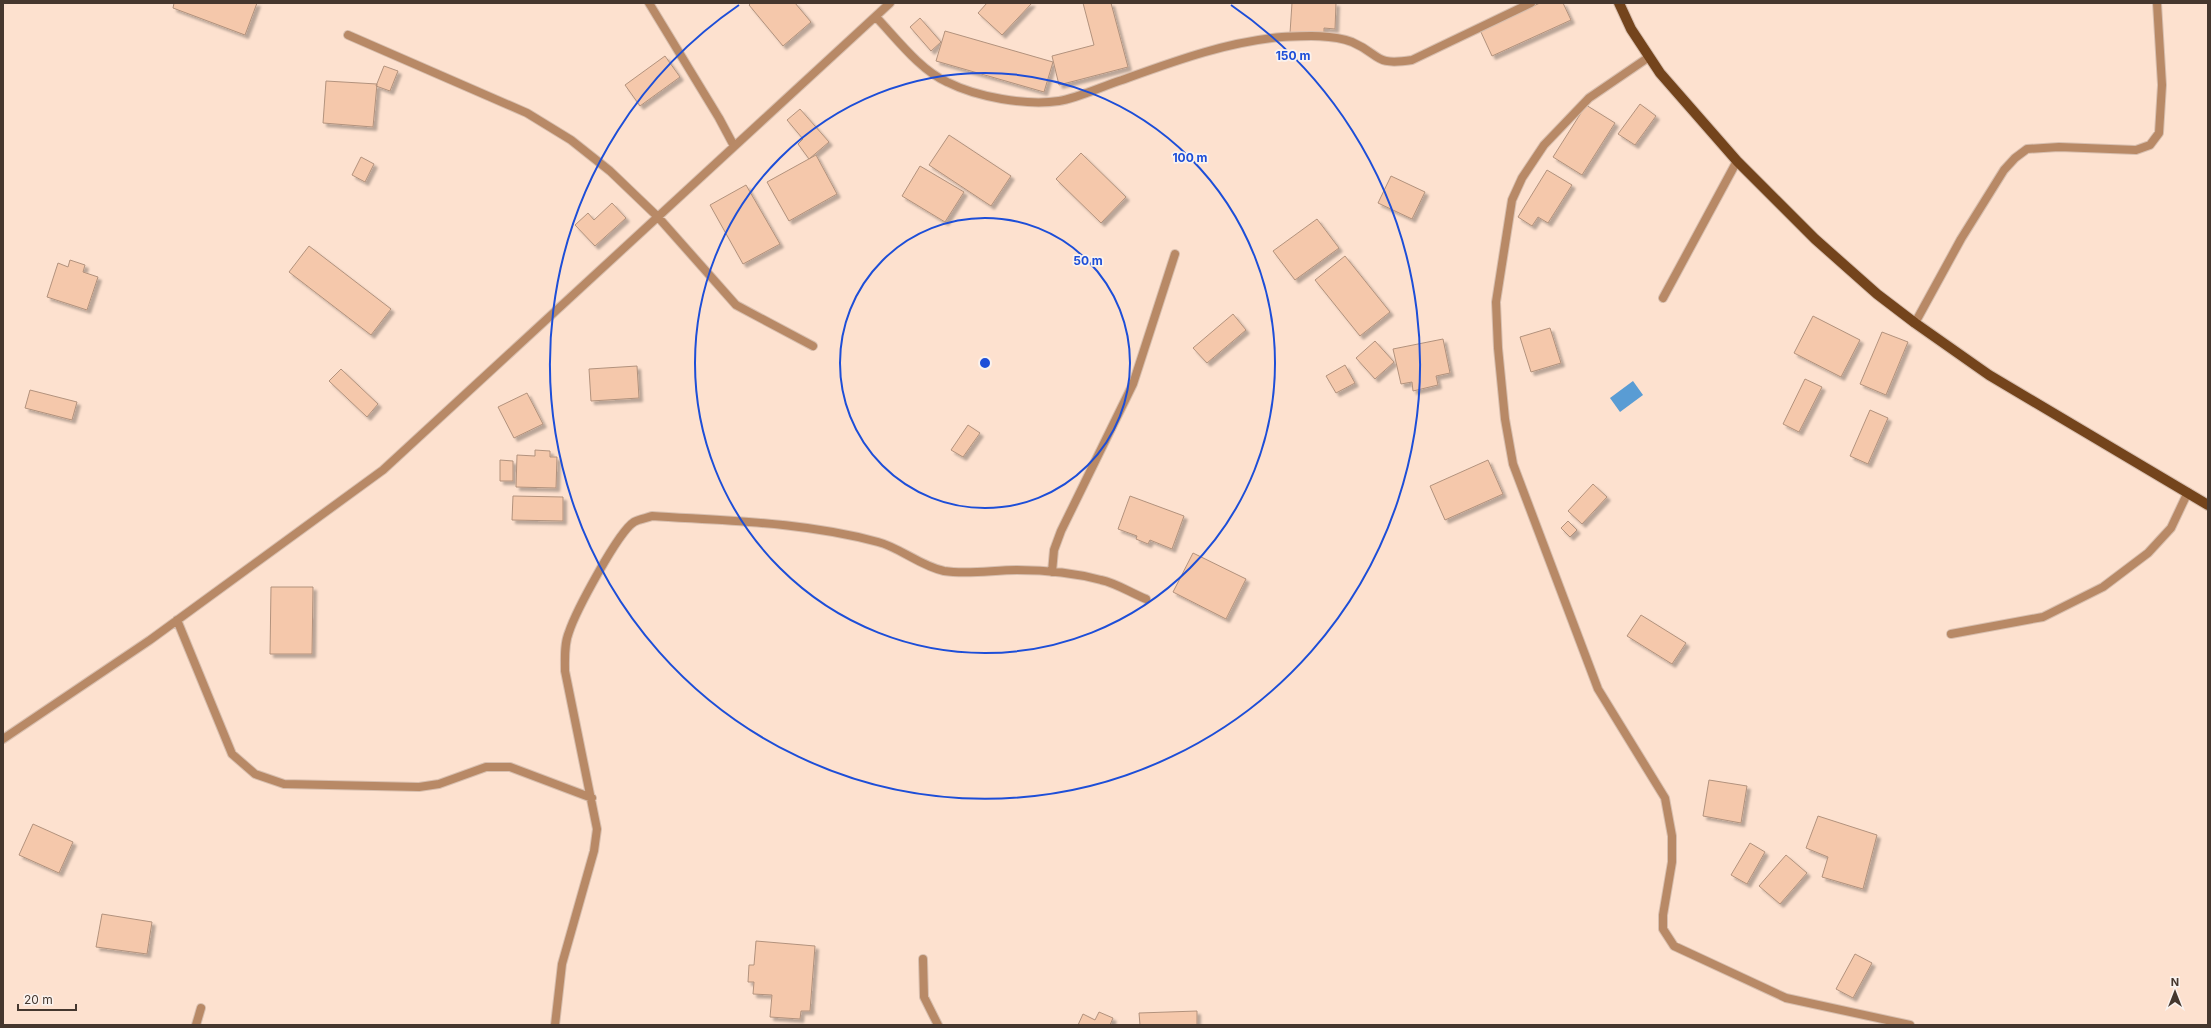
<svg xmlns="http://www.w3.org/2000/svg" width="2211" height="1028" viewBox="0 0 2211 1028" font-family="Inter,sans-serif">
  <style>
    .water { fill: #599cd4 }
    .building { fill: #f5c8ab; stroke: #b2927d; filter: url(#shadow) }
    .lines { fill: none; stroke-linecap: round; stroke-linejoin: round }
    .minor-casing { stroke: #d8bfaf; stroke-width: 10 }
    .primary-casing { stroke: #d8bfaf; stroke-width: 12 }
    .minor { stroke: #b88966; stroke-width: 8 }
    .primary { stroke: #74441c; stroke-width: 10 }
    .ring { fill: none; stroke: #1d4ed8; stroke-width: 2 }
    .centre { fill: #1d4ed8; stroke: #faf2ee; stroke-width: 2 }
    .ring-label { font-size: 12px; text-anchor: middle; font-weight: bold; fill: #1d4ed8; stroke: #faf2ee; stroke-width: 3.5; stroke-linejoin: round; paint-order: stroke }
  </style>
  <defs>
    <filter id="shadow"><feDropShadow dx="3.5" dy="3.5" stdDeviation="1" flood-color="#0004"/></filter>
  </defs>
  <rect width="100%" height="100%" fill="#fde1cf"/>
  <path class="water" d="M1633 381 1643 395 1620 412 1610 398Z"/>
  <path class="building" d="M174 3H257L245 35 173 8Z
    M751 3H795L811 22 783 46 749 5Z
    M987 3H1032L1002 35 978 13Z
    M1083 3H1111L1128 67 1059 85 1052 56 1094 45Z
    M1292 3H1336L1335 29 1324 28V35L1290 33Z
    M1540 3H1563L1571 20 1492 56 1480 30Z
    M920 18 941 42 931 51 910 27Z
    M945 31 1053 62 1044 92 936 61Z
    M665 56 680 77 640 106 625 85Z
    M384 66 398 71 390 91 376 86Z
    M326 81 377 84 373 127 323 123Z
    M1640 104 1656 116 1635 145 1618 134Z
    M1586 105 1615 123 1582 175 1553 157Z
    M800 109 829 142 809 159 798 144 803 139 787 120Z
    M949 135 1011 176 991 206 929 165Z
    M1081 153 1126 197 1101 223 1056 179Z
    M816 155 837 194 789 221 767 182Z
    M361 157 374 164 365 182 352 175Z
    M920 166 964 192 945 222 902 196Z
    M1547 170 1572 185 1548 223 1538 217 1532 226 1518 217Z
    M1391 176 1425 192 1412 219 1378 203Z
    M746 185 780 244 743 264 710 205Z
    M612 203 626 218 595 246 575 225 588 213 594 220Z
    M1317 219 1339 248 1295 280 1273 251Z
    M309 246 391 309 371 335 289 272Z
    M1345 256 1390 312 1360 336 1315 280Z
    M70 260 85 265 83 272 98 277 87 310 47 297 58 263 68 267Z
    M1233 314 1246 330 1207 363 1193 348Z
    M1813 316 1860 340 1841 377 1794 353Z
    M1550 328 1561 363 1531 372 1520 337Z
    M1882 332 1908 342 1886 395 1860 384Z
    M1443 339 1450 373 1436 376 1438 385 1413 391 1412 382 1401 384 1393 349Z
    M1375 341 1394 362 1375 379 1356 358Z
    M1345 365 1355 383 1336 393 1326 376Z
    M637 366 639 398 591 401 589 369Z
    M341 369 378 404 367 417 329 381Z
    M1805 379 1822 387 1799 432 1783 424Z
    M30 390 77 402 72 420 25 408Z
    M527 393 543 424 514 438 498 407Z
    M1870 410 1888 418 1868 464 1850 456Z
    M968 425 980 433 963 457 951 450Z
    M535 450 550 451V457H557L556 488 516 487 517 455 535 456Z
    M500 460 513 461V481H500Z
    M1488 460 1503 494 1445 520 1430 486Z
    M1593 484 1607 497 1582 524 1568 511Z
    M513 496 563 497V521L512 520Z
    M1130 496 1184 516 1172 549 1150 540 1148 544 1136 539 1137 536 1118 529Z
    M1568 521 1577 530 1570 537 1561 528Z
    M1193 553 1246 579 1226 619 1173 592Z
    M271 587H313L312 654H270Z
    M1641 615 1686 643 1672 664 1627 636Z
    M1709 780 1747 786 1741 823 1703 816Z
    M1818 816 1877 835 1863 889 1822 877 1828 857 1806 848Z
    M33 824 73 842 59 873 19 855Z
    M1750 843 1765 852 1747 884 1731 875Z
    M1786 855 1807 873 1780 904 1759 886Z
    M102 914 152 922 147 954 96 947Z
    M756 941 815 946 810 1011H801L800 1019 770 1017 772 995 753 994 754 982H748L749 965H754Z
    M1855 954 1872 963 1853 998 1836 989Z
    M1197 1011V1025H1140L1139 1013Z
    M1099 1012 1113 1018 1110 1025H1078L1083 1014 1095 1020Z"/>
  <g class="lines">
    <g class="minor-casing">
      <path id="minor" d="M649 3 719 118 734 146
        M876 17C896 38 920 70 947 82 977 97 1026 106 1059 101 1078 98 1103 86 1122 80 1175 61 1226 42 1282 37 1303 36 1332 34 1352 42 1382 55 1373 66 1412 60L1531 3
        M348 35 527 113 571 140 610 171 658 217 736 305 813 346
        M1649 57 1589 98 1544 145 1522 178 1512 200 1496 302 1498 348 1505 419 1513 464 1598 689 1665 798 1672 836V862L1663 915V929L1674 946 1786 998 1910 1025
        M1663 298 1737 161
        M1915 323 1961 239 2004 170 2015 158 2027 149 2059 147 2136 150 2150 145 2159 133 2162 85 2157 3
        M1052 572 1054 550 1061 531 1133 384 1175 254
        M177 620 232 754 255 774 284 784 419 787 439 784 486 767H510L592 798
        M1951 634 2043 617 2103 587 2148 553 2171 528 2188 492
        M3 739 150 640 383 470 890 3
        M923 959 924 997 938 1025
        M196 1025 201 1008
        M555 1025 562 964 594 851 597 829 565 671C565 658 564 644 569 632 576 611 618 532 634 522 639 519 647 518 652 516 728 521 804 522 878 542 901 548 920 566 944 571 968 575 993 570 1017 570 1044 570 1075 573 1101 580 1116 583 1131 593 1146 599"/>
    </g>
    <g class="primary-casing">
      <path id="primary" d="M1619 3 1631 29 1660 73 1737 161 1815 239 1877 294 1915 323 1989 375 2208 505"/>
    </g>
    <use href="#minor" class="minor"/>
    <use href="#primary" class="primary"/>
  </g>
  <g class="ring">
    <circle cx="985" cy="363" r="145"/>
    <circle cx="985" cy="363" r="290"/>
    <path d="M1231 5A435 435 0 1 1 739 5"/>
  </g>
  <circle cx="985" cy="363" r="6" class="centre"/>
  <g class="ring-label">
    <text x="1293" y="60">150 m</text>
    <text x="1190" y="162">100 m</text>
    <text x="1088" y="265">50 m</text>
  </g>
  <rect width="2211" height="1028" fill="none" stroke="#45372e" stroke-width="8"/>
  <g transform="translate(2175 992)" stroke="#faf2ee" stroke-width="3" paint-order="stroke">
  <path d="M0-3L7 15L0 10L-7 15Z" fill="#45372e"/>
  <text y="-6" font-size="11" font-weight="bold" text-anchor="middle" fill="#45372e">N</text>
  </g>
  <path d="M18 1004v6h58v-6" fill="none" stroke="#45372e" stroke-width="2"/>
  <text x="24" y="1004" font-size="12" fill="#45372e" stroke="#faf2ee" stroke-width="3" paint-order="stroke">20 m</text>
</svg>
